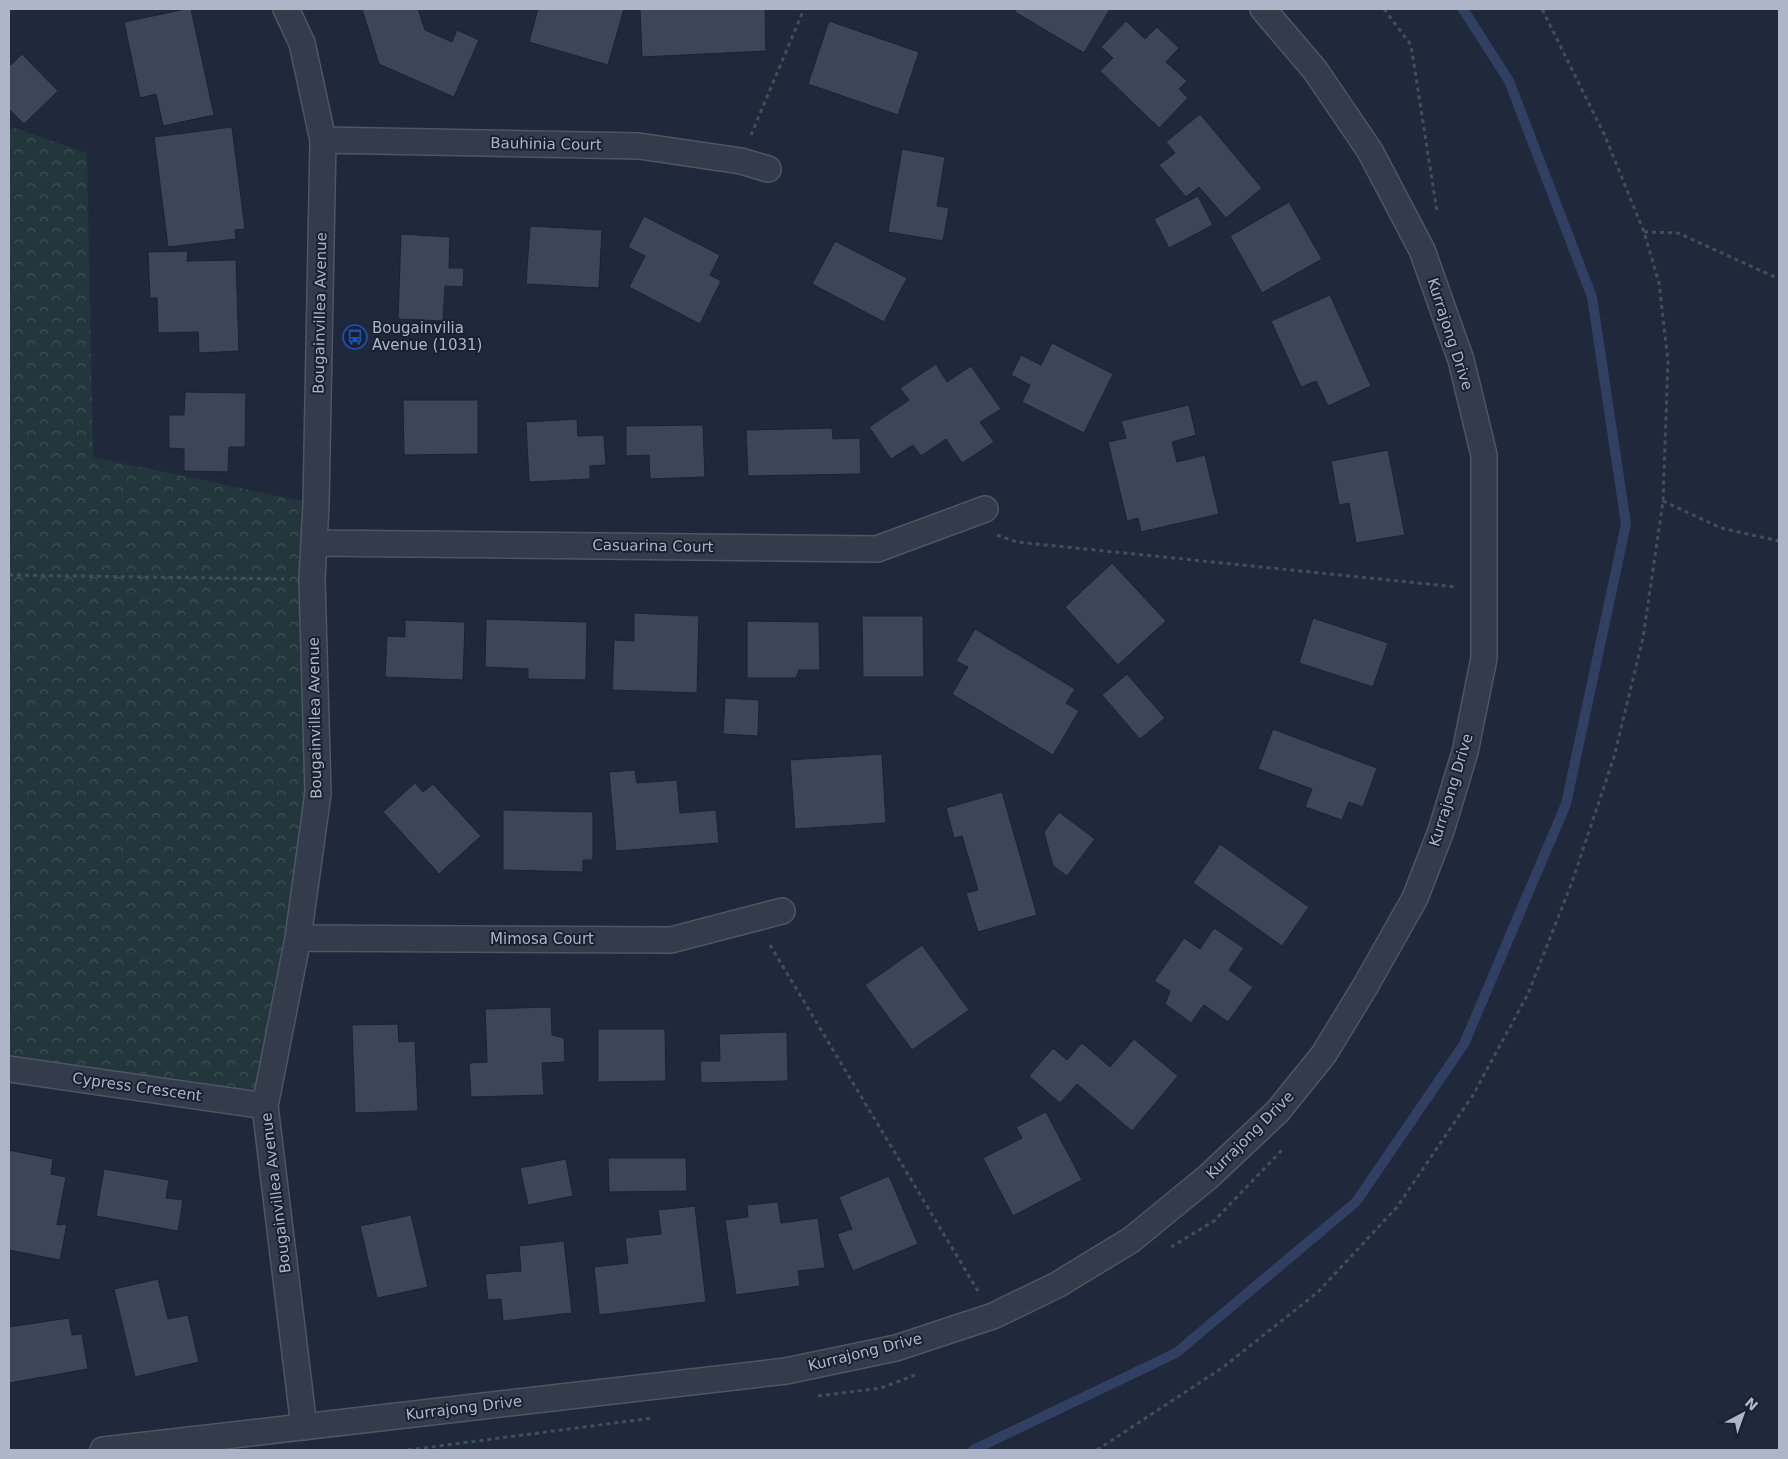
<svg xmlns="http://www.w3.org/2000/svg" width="1788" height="1459" viewBox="0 0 1788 1459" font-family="'DejaVu Sans',sans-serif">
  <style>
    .park { fill: url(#park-crowns) }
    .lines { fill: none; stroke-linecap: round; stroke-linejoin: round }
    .stream { stroke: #313f62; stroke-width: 10 }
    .building { fill: #3b465b; stroke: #1b2232 }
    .street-casing { stroke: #4e5566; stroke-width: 28 }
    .path { stroke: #3d5257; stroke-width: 3; stroke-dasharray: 4 4; stroke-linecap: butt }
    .street { stroke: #343b4b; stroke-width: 25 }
    .labels { text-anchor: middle; stroke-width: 4; stroke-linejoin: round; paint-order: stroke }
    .street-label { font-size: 15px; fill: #aeb5c8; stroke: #192030 }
    .poi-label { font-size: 15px; fill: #aeb5c8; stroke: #192030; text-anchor: start }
  </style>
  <defs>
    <pattern id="park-crowns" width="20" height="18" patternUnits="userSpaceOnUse" patternTransform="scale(1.25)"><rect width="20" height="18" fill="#22363c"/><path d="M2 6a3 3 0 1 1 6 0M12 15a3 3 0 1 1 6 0" fill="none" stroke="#405157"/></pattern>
  </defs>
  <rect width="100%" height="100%" fill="#20283b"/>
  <path class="park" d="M12 127 87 153 93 457 316 504 318 793 265 1106 9 1069V131Z"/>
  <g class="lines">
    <path class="stream" d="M973 1450 1176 1353 1356 1202 1464 1044 1566 804 1626 524 1592 297 1509 81 1463 9"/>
  </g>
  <path class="building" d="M186 9H191L214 115 163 126 156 94 140 98 124 22Z
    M362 9H418L425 30 452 42 457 30 479 40 454 97 379 64Z
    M538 9H624L608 65 529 42Z
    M640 9H765L766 51 642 57Z
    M1017 9H1110L1084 53 1015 12Z
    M829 21 919 52 898 115 808 84Z
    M1126 21 1145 39 1157 27 1179 48 1166 62 1187 81 1179 89 1188 98 1159 128 1100 71 1113 58 1101 47Z
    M22 54 58 91 24 124 9 109V63L11 65Z
    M1200 114 1262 188 1226 218 1199 187 1186 197 1159 165 1175 153 1166 142Z
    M232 127 245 229 235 230 236 239 168 247 154 137Z
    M902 149 945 157 937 206 949 208 943 241 888 232Z
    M1198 196 1213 225 1169 248 1154 219Z
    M1289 202 1322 259 1262 293 1230 236Z
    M644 216 720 255 710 275 721 281 700 324 629 287 645 256 628 247Z
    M530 226 602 230 599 288 526 284Z
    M401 234 450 237 449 268H464L463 287 445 286 443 321 398 319Z
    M835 241 907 278 884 322 812 284Z
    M188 251 187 261 236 260 239 351 199 353 198 332 158 333 157 298H150L148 252Z
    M1330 295 1371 386 1328 406 1316 381 1301 387 1271 321Z
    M1052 343 1113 374 1084 433 1022 402 1030 385 1011 375 1021 355 1041 365Z
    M936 364 947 382 971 366 1001 409 980 422 994 442 962 463 946 439 921 456 913 445 891 459 869 427 909 400 900 388Z
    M185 392 246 393 245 447H229L228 472 184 471V449L169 448V415H184Z
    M403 400H478V454L404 455Z
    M1189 405 1196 435 1172 442 1177 462 1205 455 1219 514 1141 532 1138 518 1127 521 1108 442 1126 438 1121 421Z
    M577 419 578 436 604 435 606 465 590 466V479L529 482 526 422Z
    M703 425 705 477 650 479 649 455 626 456V426Z
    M832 428 833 439 860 438 861 474 748 476 746 430Z
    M1388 450 1405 535 1356 543 1349 503 1339 505 1331 461Z
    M1112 563 1166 621 1118 665 1065 607Z
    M634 613 699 616 697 693 612 690 614 640 634 641Z
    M862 616H923L924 677H863Z
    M1313 618 1388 643 1373 687 1299 663Z
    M486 619 587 622 586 680 528 679V669L485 667Z
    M405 620 465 622 463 680 385 677 387 636 405 637Z
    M747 621 819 622 820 670H799L796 678H747Z
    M975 629 1075 689 1066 703 1079 711 1053 755 952 694 968 667 956 661Z
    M1127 674 1165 718 1140 739 1102 695Z
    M725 698 759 700 758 736 723 734Z
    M1273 729 1377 768 1363 807 1349 802 1342 820 1305 807 1312 789 1258 769Z
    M882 754 886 823 795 829 790 760Z
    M635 770 637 783 677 780 680 813 716 810 719 843 616 851 609 772Z
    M415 783 423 792 433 784 481 836 439 874 383 812Z
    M1002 792 1037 915 978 932 966 893 978 890 962 836 954 838 946 808Z
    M503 810 593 812V860H583V872L503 870Z
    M1059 812 1095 839 1067 876 1053 866 1044 832Z
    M1220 844 1309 907 1282 946 1193 883Z
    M1214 928 1244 948 1229 970 1253 987 1228 1022 1204 1005 1191 1023 1165 1004 1170 991 1154 981 1184 938 1200 949Z
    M922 945 969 1010 912 1050 865 985Z
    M551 1007 552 1035 564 1038 565 1062 542 1063 544 1095 471 1097 469 1063 487 1062 485 1009Z
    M398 1024 399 1042 415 1041 418 1111 355 1113 352 1025Z
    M598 1029H665L666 1081 598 1082Z
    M787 1032 788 1081 701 1083 700 1061H720L719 1034Z
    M1134 1039 1178 1076 1132 1131 1077 1084 1060 1103 1029 1076 1053 1048 1067 1060 1082 1043 1110 1067Z
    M1046 1112 1082 1180 1013 1216 983 1158 1022 1138 1016 1127Z
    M9 1150 53 1159 51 1174 66 1177 57 1225 67 1224 60 1260 9 1250Z
    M608 1158H686L687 1191 609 1192Z
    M566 1159 573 1196 528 1205 520 1168Z
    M104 1169 169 1180 166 1198 183 1200 178 1231 96 1216Z
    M889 1176 918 1244 853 1271 837 1234 852 1229 839 1197Z
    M778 1202 781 1223 818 1218 825 1268 798 1271 800 1286 736 1295 725 1220 748 1217 747 1205Z
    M695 1206 706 1302 599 1315 594 1267 628 1263 625 1238 661 1234 658 1210Z
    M411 1215 428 1287 377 1298 360 1226Z
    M564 1241 572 1313 503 1321 501 1299 488 1300 485 1274 521 1271 519 1246Z
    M158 1279 168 1319 188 1315 199 1362 135 1377 114 1289Z
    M69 1318 72 1335 82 1334 88 1369 9 1383V1327Z"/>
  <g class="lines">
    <g class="street-casing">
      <path id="street" d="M286 9 302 43 323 140 316 504 312 579 318 793 298 938 265 1106 304 1427
        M323 140 639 146 741 161 768 169
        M314 543 877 549 985 509
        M298 938 671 940 782 911
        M9 1069 265 1106
        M103 1450 786 1371 896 1348 993 1316 1057 1285 1131 1240 1208 1177 1278 1111 1324 1054 1366 985 1415 898 1441 831 1465 752 1484 658V455L1461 360 1422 250 1370 151 1315 70 1263 9"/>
    </g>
    <path class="path" d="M1384 9 1411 45 1437 212
      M751 135 804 9
      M1644 232 1678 233 1779 279
      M1663 501 1721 528 1779 541
      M997 535 1017 542 1457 587
      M9 575 284 579
      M770 945 978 1291
      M1171 1247 1214 1221 1282 1150
      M818 1396 881 1388 918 1374
      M408 1450 653 1418
      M1097 1450 1222 1368 1318 1292 1397 1207 1473 1095 1528 994 1572 882 1614 757 1643 638 1663 501 1668 361 1659 283 1644 232 1605 136 1542 9"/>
    <use href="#street" class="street"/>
  </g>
  <defs>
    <g id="bus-ring" transform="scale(1.25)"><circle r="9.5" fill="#192030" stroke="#1a4fb4" stroke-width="1.5"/><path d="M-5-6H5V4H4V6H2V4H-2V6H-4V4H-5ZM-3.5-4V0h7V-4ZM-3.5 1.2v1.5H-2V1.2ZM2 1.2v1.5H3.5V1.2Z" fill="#1a4fb4"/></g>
  </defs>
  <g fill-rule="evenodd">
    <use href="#bus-ring" x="355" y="337"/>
  </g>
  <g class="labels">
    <g class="street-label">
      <text transform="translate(546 144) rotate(1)" y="5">Bauhinia Court</text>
      <text transform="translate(320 313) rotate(-89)" y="5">Bougainvillea Avenue</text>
      <text transform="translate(1450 334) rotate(72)" y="5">Kurrajong Drive</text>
      <text transform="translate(653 546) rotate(1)" y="5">Casuarina Court</text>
      <text transform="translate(315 718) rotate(-91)" y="5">Bougainvillea Avenue</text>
      <text transform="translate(1451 790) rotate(-73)" y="5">Kurrajong Drive</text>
      <text x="542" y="944">Mimosa Court</text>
      <text transform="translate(137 1087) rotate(8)" y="5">Cypress Crescent</text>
      <text transform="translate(1250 1135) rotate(-45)" y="5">Kurrajong Drive</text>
      <text transform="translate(276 1193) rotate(-97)" y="5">Bougainvillea Avenue</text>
      <text transform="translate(865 1352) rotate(-14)" y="5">Kurrajong Drive</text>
      <text transform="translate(464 1408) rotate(-7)" y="5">Kurrajong Drive</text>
    </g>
    <g class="poi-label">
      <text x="372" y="333">Bougainvilia<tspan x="372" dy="17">Avenue (1031)</tspan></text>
    </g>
  </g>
  <rect width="1788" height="1459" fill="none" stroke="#aeb5c8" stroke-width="20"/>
  <g transform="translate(1743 1414) rotate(41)" stroke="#192030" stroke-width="4" paint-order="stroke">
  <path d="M0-4L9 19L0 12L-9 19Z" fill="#aeb5c8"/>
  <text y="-8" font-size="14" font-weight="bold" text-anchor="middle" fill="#aeb5c8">N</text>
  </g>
</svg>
